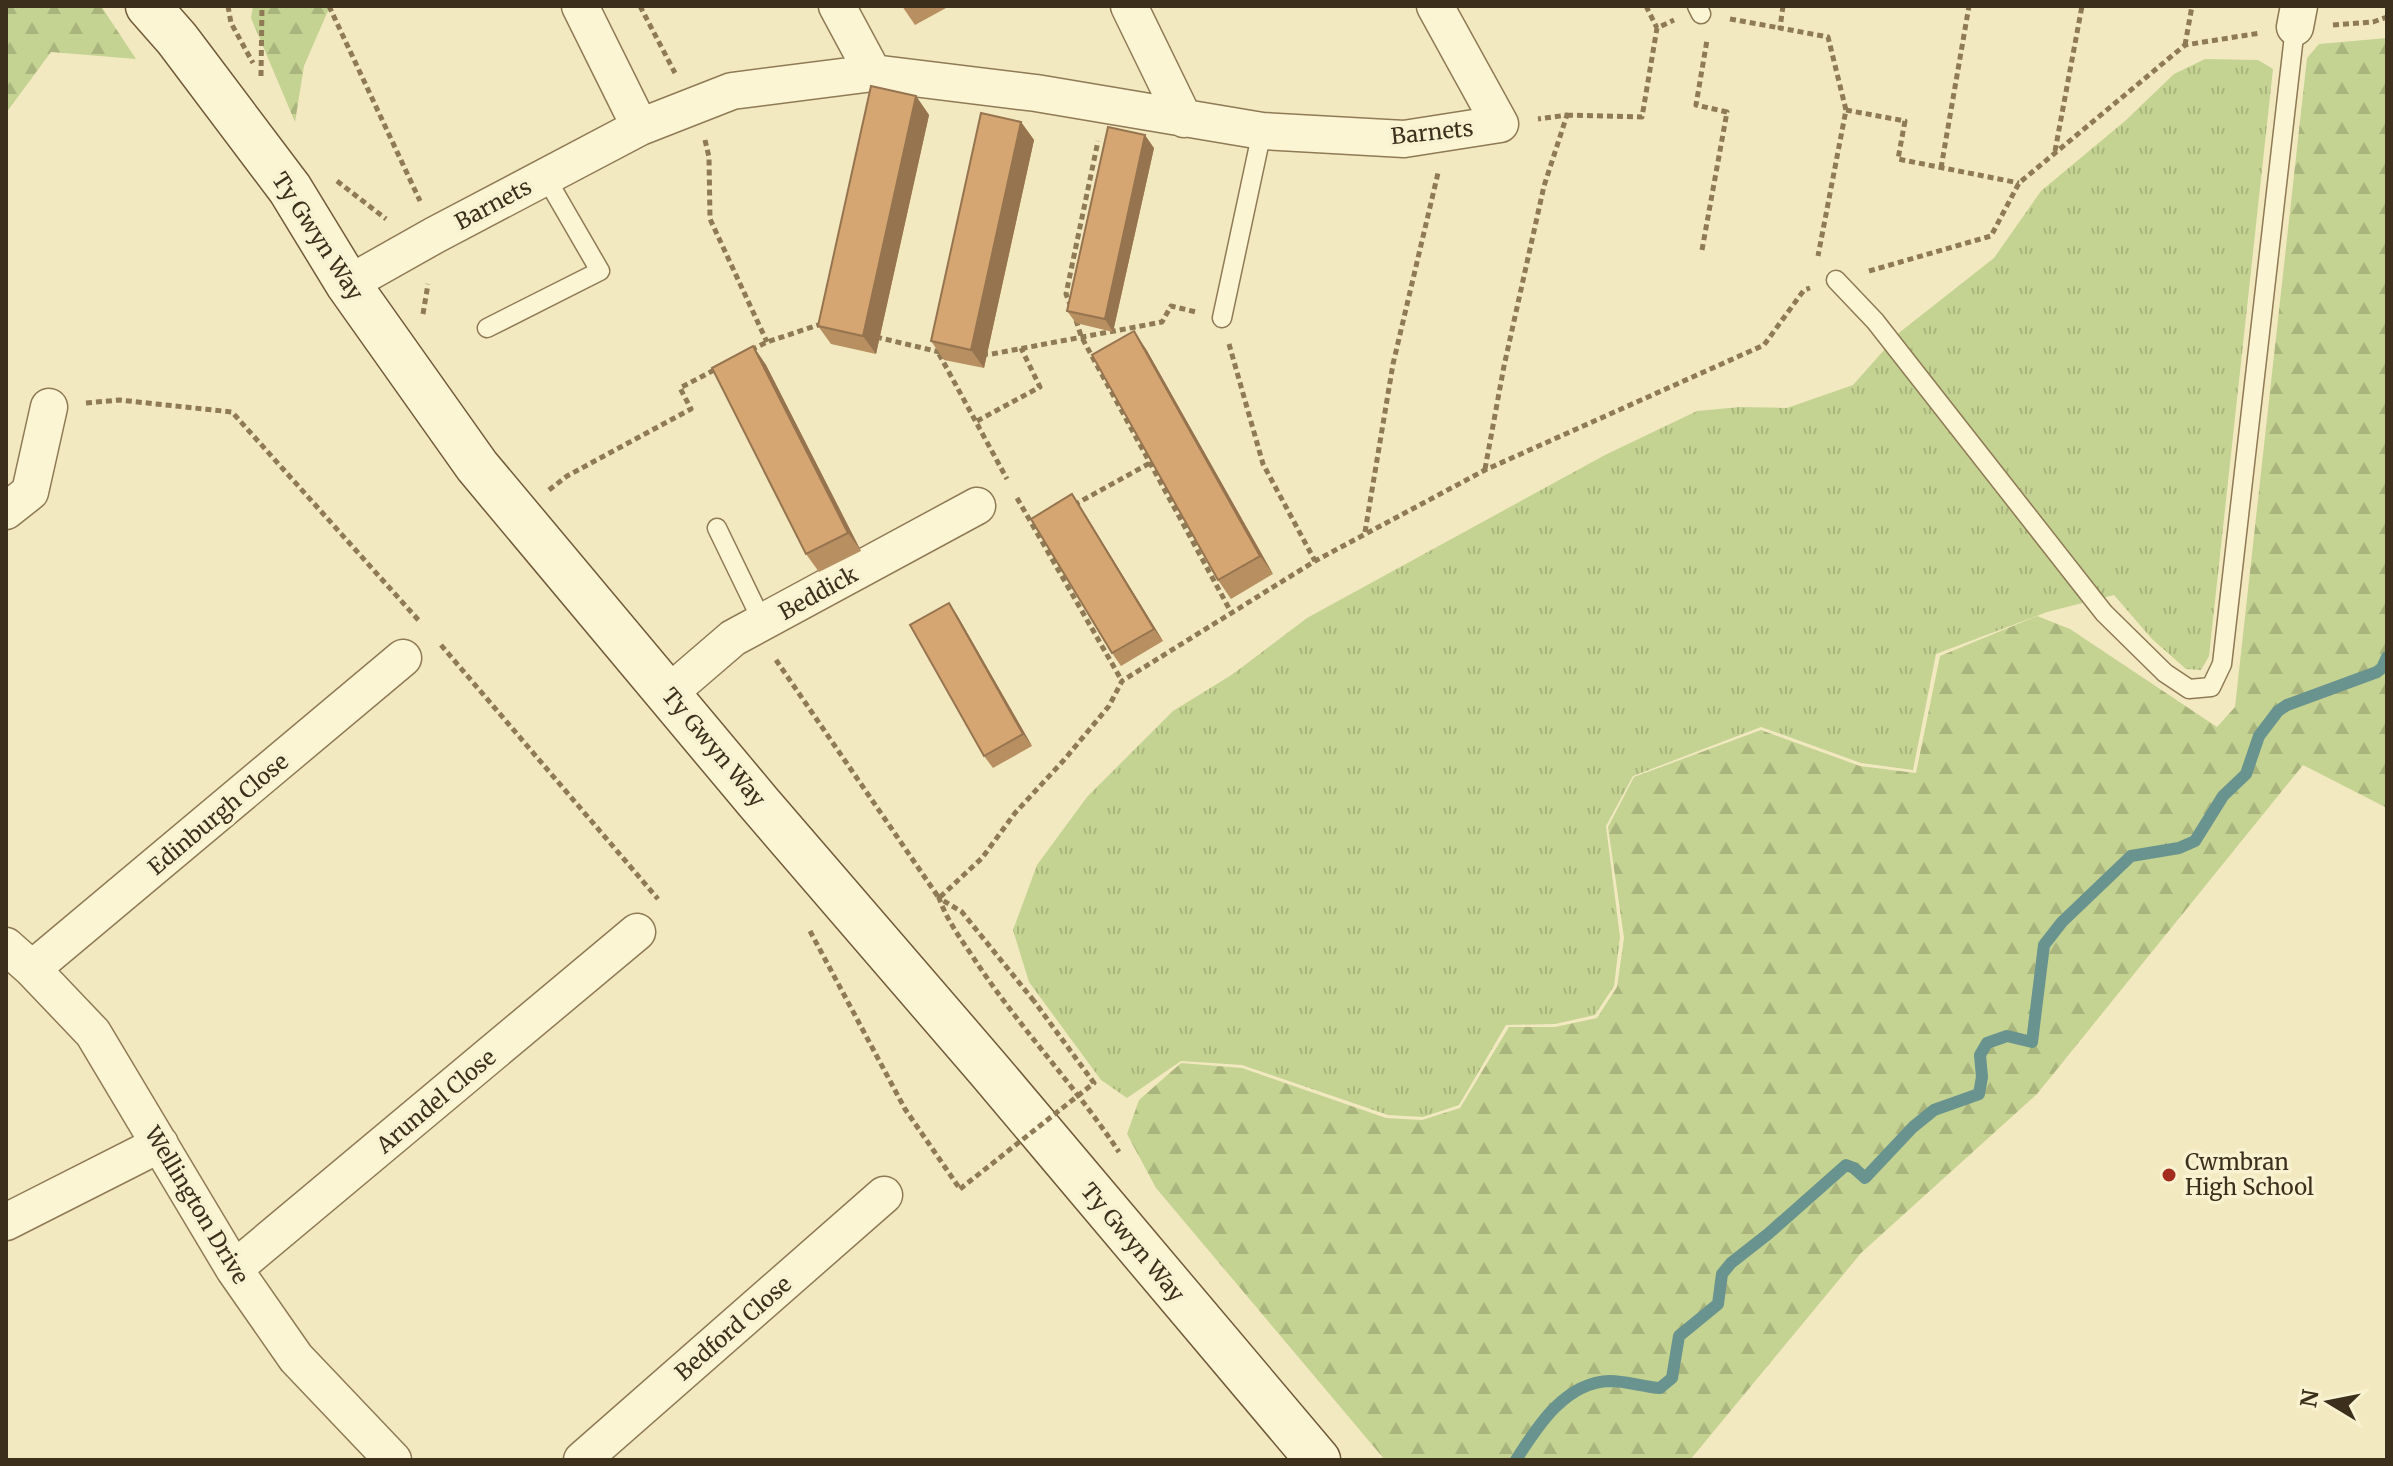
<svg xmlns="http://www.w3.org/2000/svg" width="2393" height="1466" viewBox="0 0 2393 1466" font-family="Merriweather,serif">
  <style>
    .grass { fill: url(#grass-tufts) }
    .forest { fill: url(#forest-firs) }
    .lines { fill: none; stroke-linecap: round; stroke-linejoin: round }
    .stream { stroke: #69938e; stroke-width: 12 }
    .lane-casing { stroke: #8e7a55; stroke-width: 21 }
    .street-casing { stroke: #8e7a55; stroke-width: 39 }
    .secondary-casing { stroke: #705a39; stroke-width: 47 }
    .path { stroke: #8e7a55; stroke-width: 5; stroke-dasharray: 6 4; stroke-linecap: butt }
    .lane { stroke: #fcf5d4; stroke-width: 18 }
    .street { stroke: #fcf5d4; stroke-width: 36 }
    .secondary { stroke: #fcf5d4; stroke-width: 44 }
    .path-bridge { stroke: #8e7a55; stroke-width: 5; stroke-dasharray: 6 4; stroke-linecap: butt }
    .wall { fill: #b78f61 }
    .shaded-wall { fill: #95744f }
    .building { fill: #d5a671; stroke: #95744f; stroke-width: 2 }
    .poi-dot { fill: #a42c1e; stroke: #f9f2d0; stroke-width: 3 }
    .labels { text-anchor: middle; stroke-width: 7; stroke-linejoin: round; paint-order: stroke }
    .street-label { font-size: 22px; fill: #3c2f1c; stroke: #f9f2d0 }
    .poi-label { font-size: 22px; fill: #3c2f1c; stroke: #f9f2d0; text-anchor: start }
  </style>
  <defs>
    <pattern id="grass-tufts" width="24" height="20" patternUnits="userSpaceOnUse" patternTransform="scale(2)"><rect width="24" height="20" fill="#c4d292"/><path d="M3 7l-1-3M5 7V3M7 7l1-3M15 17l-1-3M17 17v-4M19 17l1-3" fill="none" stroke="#a9b57d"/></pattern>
    <pattern id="forest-firs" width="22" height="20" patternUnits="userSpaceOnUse" patternTransform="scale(2)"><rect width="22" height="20" fill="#c4d292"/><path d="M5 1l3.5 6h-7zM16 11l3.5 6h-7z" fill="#a9b57d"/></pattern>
  </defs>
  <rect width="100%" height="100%" fill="#f3e9c0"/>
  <path class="grass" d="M2205 59 2258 60 2273 69 2209 656 2201 670 2186 669 2152 639 2114 595 2047 612 1936 654 1913 770 1861 763 1761 727 1633 776 1606 826 1620 937 1614 986 1595 1015 1555 1024 1506 1025 1459 1105 1423 1117 1388 1115 1242 1065 1181 1061 1127 1098 1101 1080 1029 982 1013 930 1037 865 1087 797 1173 711 1233 674 1307 618 1605 455 1697 411 1740 407 1787 408 1853 385 1900 332 1994 258 2041 191 2125 121 2174 74Z"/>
  <path class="forest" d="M6 6H101L136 59 51 52 6 113Z
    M253 6H333L327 13 304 66 295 122 251 18Z
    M2387 38V808L2303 765 2037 1094 1861 1253 1690 1460H1385L1156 1188 1127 1134 1139 1100 1181 1063 1242 1068 1386 1118 1422 1120 1460 1108 1509 1027H1555L1597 1018 1617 987 1624 938 1608 827 1634 777 1761 730 1860 766 1916 773 1940 656 2037 616 2070 629 2217 727 2235 707 2307 58 2319 44Z"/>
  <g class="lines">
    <path class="stream" d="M1516 1460C1537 1427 1565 1382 1610 1381 1626 1381 1644 1387 1660 1388L1672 1378 1679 1336 1718 1304 1722 1274 1731 1263 1768 1234 1846 1165 1854 1168 1865 1178 1913 1127 1934 1110 1979 1094 1982 1077 1980 1055 1987 1043 2007 1036 2032 1042 2044 945 2062 922 2131 856 2179 848 2195 841 2223 796 2246 774 2259 736 2278 711 2287 705 2377 672 2382 668 2387 657"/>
    <g class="lane-casing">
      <path id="lane" d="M1697 6 1701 14
        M1836 280 1875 321 2104 613 2165 673 2189 689 2211 687 2222 664 2295 27
        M1222 318 1262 131
        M487 328 600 271 545 176
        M717 528 763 623"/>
    </g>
    <g class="street-casing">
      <path id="street" d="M580 6 640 127
        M837 6 873 73
        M1129 6 1184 119
        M2295 27 2299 6
        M348 284 435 235 640 127 732 91 873 73 1036 93 1262 131 1404 139 1500 124 1435 6
        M6 511 30 492 49 407
        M669 693 733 638 977 506
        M6 946 32 969 93 1033 234 1269 296 1358 393 1460
        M32 969 403 658
        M6 1222 160 1144
        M234 1269 637 932
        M582 1460 884 1195"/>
    </g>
    <g class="secondary-casing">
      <path id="secondary" d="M148 6 177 39 290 189 348 284 477 466 759 803 989 1070 1318 1460"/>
    </g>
    <path class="path" d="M228 6 231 23 253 63
      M329 6 420 201
      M640 6 675 73
      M1646 6 1657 28
      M1783 6 1780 28 1828 37 1846 110 1818 256
      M1730 19 1780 28
      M2333 25 2373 22 2387 17
      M2185 45 2192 6
      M261 76 262 6
      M1846 110 1905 121 1898 159 2019 183
      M1567 115 1642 117 1657 28 1674 20
      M705 140 709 157 710 219 767 342
      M2055 151 2082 6
      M1941 168 1969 6
      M337 181 386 219
      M1702 250 1727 112 1696 105 1707 40
      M1869 271 1991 236 2019 183 2185 45 2260 33
      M1071 307 1066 294 1098 141
      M423 314 428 284
      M1076 320 1081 336 1231 612
      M876 337 944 353
      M1229 344 1263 464 1315 561
      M751 350 767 342 824 323
      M939 354 1007 479
      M982 354H992L1162 322 1171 306 1196 312
      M86 403 119 400 232 412 421 623
      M977 421 1040 387 1021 348
      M1485 469 1504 366 1544 186 1567 115 1538 119
      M549 490 567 476 691 409 680 388 718 368
      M1017 498 1122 681
      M1074 505 1150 463
      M1365 532 1393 364 1438 173
      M441 645 658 899
      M776 660 939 898 982 858 1015 813 1064 760 1109 706 1122 681 1315 561 1485 470 1764 345 1804 290 1810 288
      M810 931 905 1109 960 1189
      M1034 1001 962 912 939 898C947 920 960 938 973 957 1017 1025 1074 1084 1119 1152"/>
    <use href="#lane" class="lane"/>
    <use href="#street" class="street"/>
    <use href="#secondary" class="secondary"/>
    <path class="path-bridge" d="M960 1189 1094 1083 1034 1001"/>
  </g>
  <path class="wall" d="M902 6H945L946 8 915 25Z
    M916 96 929 115 876 354 831 344 818 326Z
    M1021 122 1034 140 984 368 944 360 931 341Z
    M1154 148 1113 332 1076 323 1067 311Z
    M753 346 766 365 861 551 819 572 806 554Z
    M1146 349 1273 574 1231 599 1218 580Z
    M1080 506 1163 641 1121 666 1112 653Z
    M957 615 1032 746 993 768 984 756Z"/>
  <path class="shaded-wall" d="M916 96 929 115 876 354 863 336Z
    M1021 122 1034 140 984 368 971 350Z
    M1145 135 1154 148 1113 332 1105 319Z
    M1134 331 1146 349 1273 574 1260 556Z
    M753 346 766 365 861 551 848 533Z
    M1072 494 1080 506 1163 641 1154 629Z
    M949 603 957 615 1032 746 1023 734Z"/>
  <path class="building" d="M871 86 916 96 863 336 818 326Z
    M981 113 1021 122 971 350 931 341Z
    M1108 127 1145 135 1105 319 1067 311Z
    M1134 331 1260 556 1218 580 1092 355Z
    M753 346 848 533 806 554 712 368Z
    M1072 494 1154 629 1112 653 1031 519Z
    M949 603 1023 734 984 756 910 625Z"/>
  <circle class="poi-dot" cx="2169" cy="1175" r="8"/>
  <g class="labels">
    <g class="street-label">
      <text transform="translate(1432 132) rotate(-6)" y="8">Barnets</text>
      <text transform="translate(493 204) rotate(-28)" y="8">Barnets</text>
      <text transform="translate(318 236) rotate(57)" y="8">Ty Gwyn Way</text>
      <text transform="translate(818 593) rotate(-29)" y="8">Beddick</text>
      <text transform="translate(714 747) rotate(50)" y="8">Ty Gwyn Way</text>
      <text transform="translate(218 814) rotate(-40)" y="8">Edinburgh Close</text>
      <text transform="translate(436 1101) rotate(-40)" y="8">Arundel Close</text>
      <text transform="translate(197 1205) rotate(59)" y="8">Wellington Drive</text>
      <text transform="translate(1133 1242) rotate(50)" y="8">Ty Gwyn Way</text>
      <text transform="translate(733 1328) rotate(-41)" y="8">Bedford Close</text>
    </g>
    <g class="poi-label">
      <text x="2185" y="1170">Cwmbran<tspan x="2185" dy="25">High School</tspan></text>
    </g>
  </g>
  <rect width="2393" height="1466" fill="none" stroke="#3c2f1c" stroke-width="16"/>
  <g transform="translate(2329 1402) rotate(280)" stroke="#f9f2d0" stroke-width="6" paint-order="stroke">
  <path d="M0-6L14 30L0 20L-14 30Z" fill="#3c2f1c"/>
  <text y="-12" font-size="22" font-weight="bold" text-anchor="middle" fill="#3c2f1c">N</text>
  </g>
</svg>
